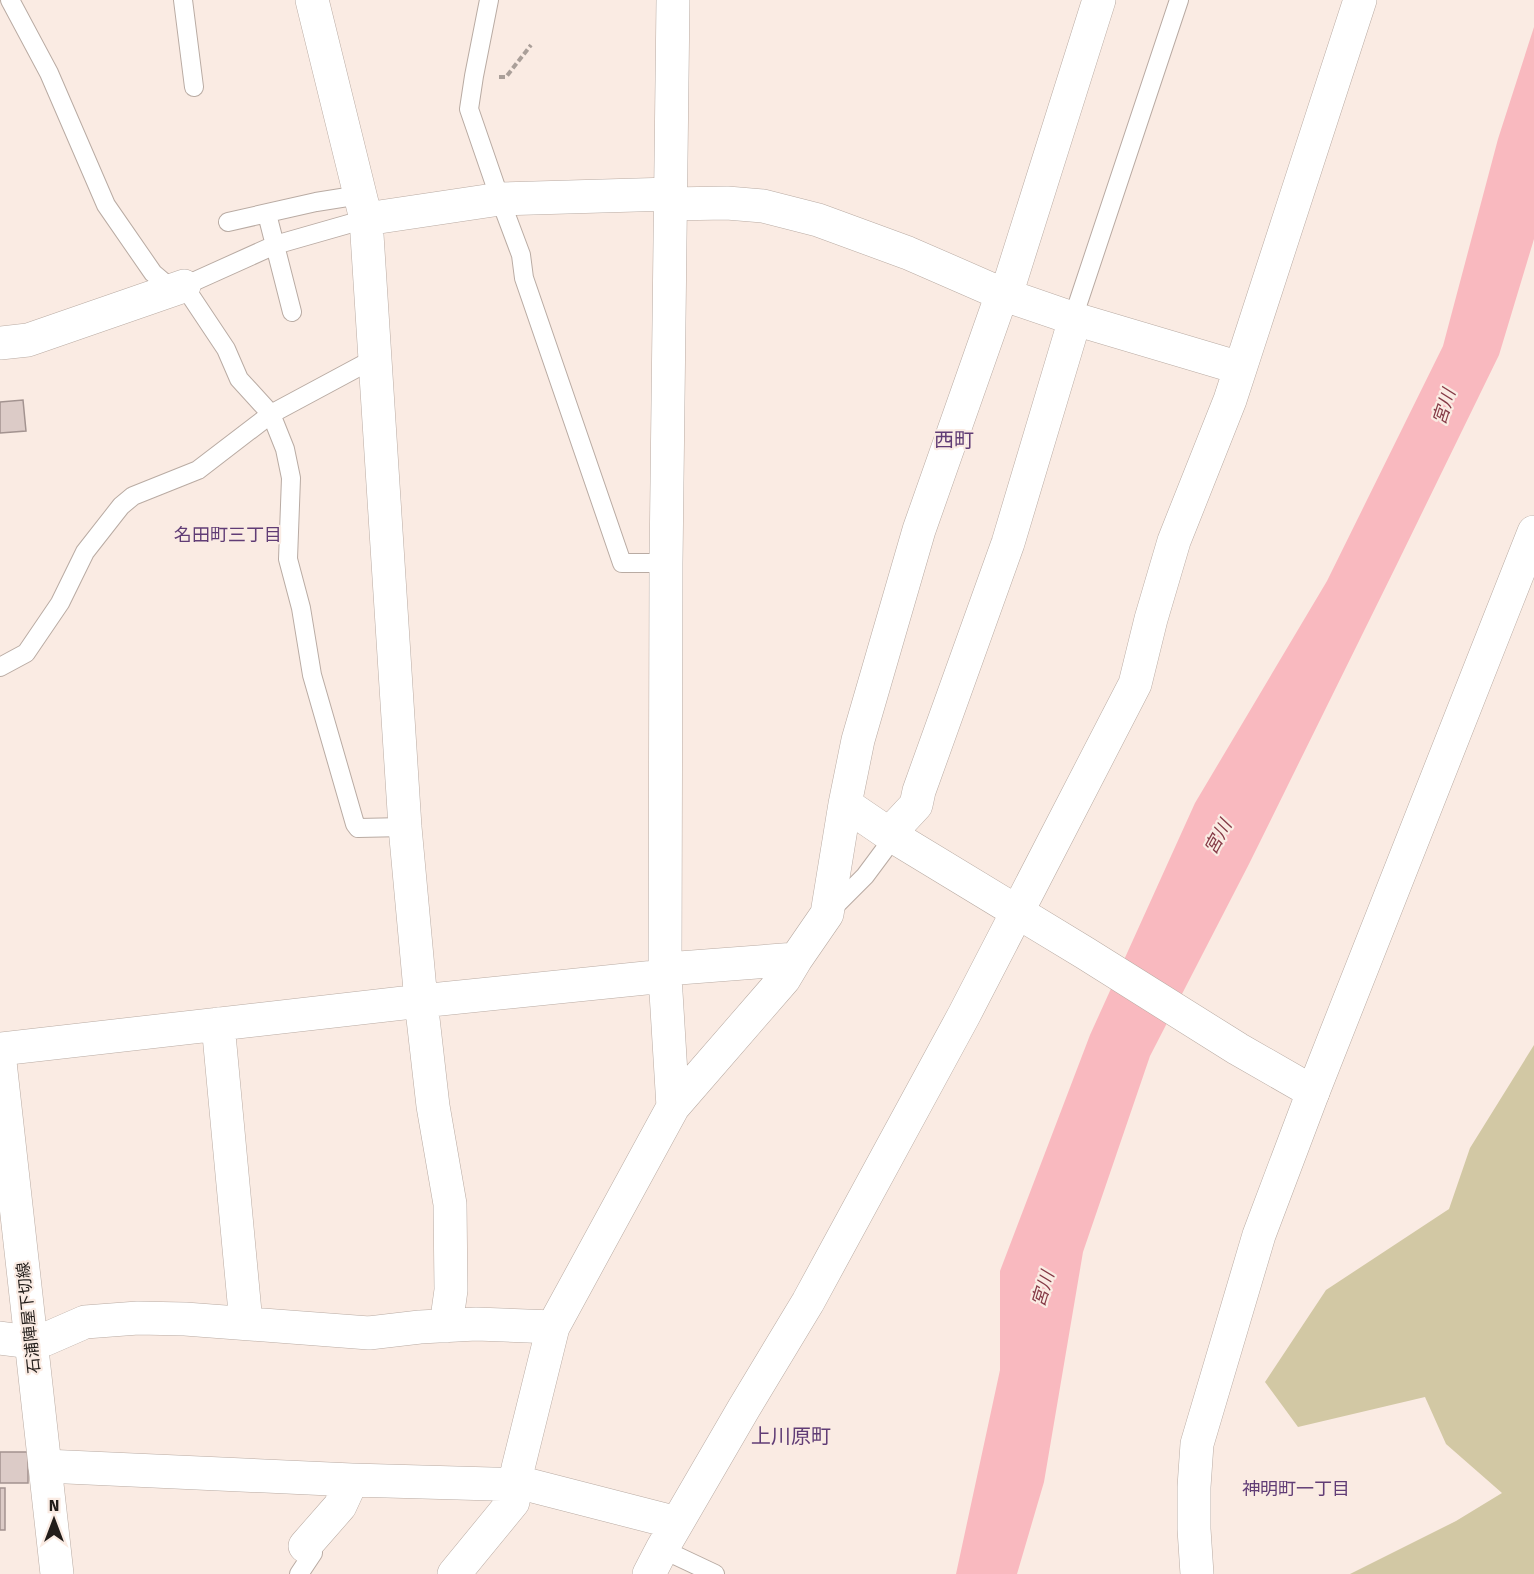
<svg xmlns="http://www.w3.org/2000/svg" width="1534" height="1574" viewBox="0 0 1534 1574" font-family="'Fira Sans','Noto Sans JP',sans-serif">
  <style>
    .green { fill: #d2c8a4 }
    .water { fill: #f9b9bf }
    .building { fill: #dccbc7; stroke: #a39390; stroke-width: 1.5 }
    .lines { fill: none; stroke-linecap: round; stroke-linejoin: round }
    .lane-casing { stroke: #b9aba3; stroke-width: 20 }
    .street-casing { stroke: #b9aba3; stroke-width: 34 }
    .secondary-casing { stroke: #b9aba3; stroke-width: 34 }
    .path { stroke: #aa9f99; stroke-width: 4; stroke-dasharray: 6 3; stroke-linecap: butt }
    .lane { stroke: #fff; stroke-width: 18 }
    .street { stroke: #fff; stroke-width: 33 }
    .secondary { stroke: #fff; stroke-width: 33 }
    .labels { text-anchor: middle; stroke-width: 4.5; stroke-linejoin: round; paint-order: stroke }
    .street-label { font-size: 16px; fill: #221d1a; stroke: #faebe3 }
    .water-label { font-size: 18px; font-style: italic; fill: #853a46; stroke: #faebe3 }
    .neighbourhood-label { font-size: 18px; fill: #603c75; stroke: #faebe3 }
    .quarter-label { font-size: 20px; fill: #603c75; stroke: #faebe3 }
  </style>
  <rect width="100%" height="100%" fill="#faebe3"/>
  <path class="green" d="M1534 1045V1574H1350L1456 1521 1502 1493 1446 1444 1425 1397 1298 1427 1265 1382 1326 1290 1449 1209 1470 1148Z"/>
  <path class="water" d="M1534 27V239L1499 355 1399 560 1249 864 1150 1056 1083 1252 1044 1482 1017 1574H956L1000 1370V1271L1090 1035 1195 803 1327 581 1443 346 1498 139Z"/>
  <path class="building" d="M23 400 26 431 0 433V402Z
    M0 1452H28V1483H0Z
    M0 1488H5V1530H0Z"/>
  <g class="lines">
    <g class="lane-casing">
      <path id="lane" d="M10 0 49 73 106 205 153 273 173 290
        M183 0 194 87
        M489 0 474 76 469 109 500 199 521 255 524 278 622 563H666
        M267 214 292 312
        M366 219 275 245 184 286 226 349 239 379 271 414 285 449 291 478 288 559 301 608 312 675 355 824 358 828 405 827
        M228 222 316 202 360 195
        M1073 318 1179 0
        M0 667 26 653 60 603 85 552 121 506 133 496 198 470 271 414 366 363 375 360
        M831 910 865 876 894 837
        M662 1549 715 1574
        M299 1574 313 1553 305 1546"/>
    </g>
    <g class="street-casing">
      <path id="street" d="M312 0 366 219 405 827 421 1001 433 1106 450 1204 451 1290 446 1326
        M670 204 727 203 763 206 818 220 908 253 1002 294 1075 319 1240 368
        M366 219 500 199 671 194
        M1006 295 1099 0
        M0 343 28 340 184 286
        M845 804 889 834 1085 953 1238 1049 1313 1092 1534 532
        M889 834 916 805 919 791 1008 543 1075 319
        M666 969 796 959
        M218 1024 246 1323
        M0 1049 421 1001 665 976
        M673 1107 665 976 666 563 673 0
        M0 1338 30 1342 46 1339 85 1322 138 1318 185 1319 369 1333 420 1327 476 1324 553 1327
        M45 1466 352 1480 529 1485 677 1523
        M305 1546 340 1506 352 1480
        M454 1574 513 1502 518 1468 553 1327 673 1107 784 979 796 959 827 914 845 804 858 740 919 530 1002 294
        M649 1574 662 1549 744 1408 808 1302 964 1015 1135 684 1151 619 1174 541 1230 400 1360 0"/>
    </g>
    <g class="secondary-casing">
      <path id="secondary" d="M0 1062 57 1574
        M1197 1574 1194 1529V1487L1197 1444 1259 1235 1313 1092"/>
    </g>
    <path class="path" d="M499 77H506L531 45"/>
    <use href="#lane" class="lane"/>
    <use href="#street" class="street"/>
    <use href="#secondary" class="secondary"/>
  </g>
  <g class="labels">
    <g class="street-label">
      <text transform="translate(28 1318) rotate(-96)" y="6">石浦陣屋下切線</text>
    </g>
    <g class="water-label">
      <text transform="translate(1444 407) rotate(-72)" y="6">宮川</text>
      <text transform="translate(1218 837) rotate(-61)" y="6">宮川</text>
      <text transform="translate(1043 1289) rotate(-73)" y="6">宮川</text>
    </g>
    <g class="neighbourhood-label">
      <text x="228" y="541">名田町三丁目</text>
      <text x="1296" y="1495">神明町一丁目</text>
    </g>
    <g class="quarter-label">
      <text x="954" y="447">西町</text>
      <text x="791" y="1443">上川原町</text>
    </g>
  </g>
  <g transform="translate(54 1520)" stroke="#faebe3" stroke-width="4.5" paint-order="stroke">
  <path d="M0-4.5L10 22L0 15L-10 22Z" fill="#221d1a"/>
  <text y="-9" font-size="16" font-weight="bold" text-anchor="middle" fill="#221d1a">N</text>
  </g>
</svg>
